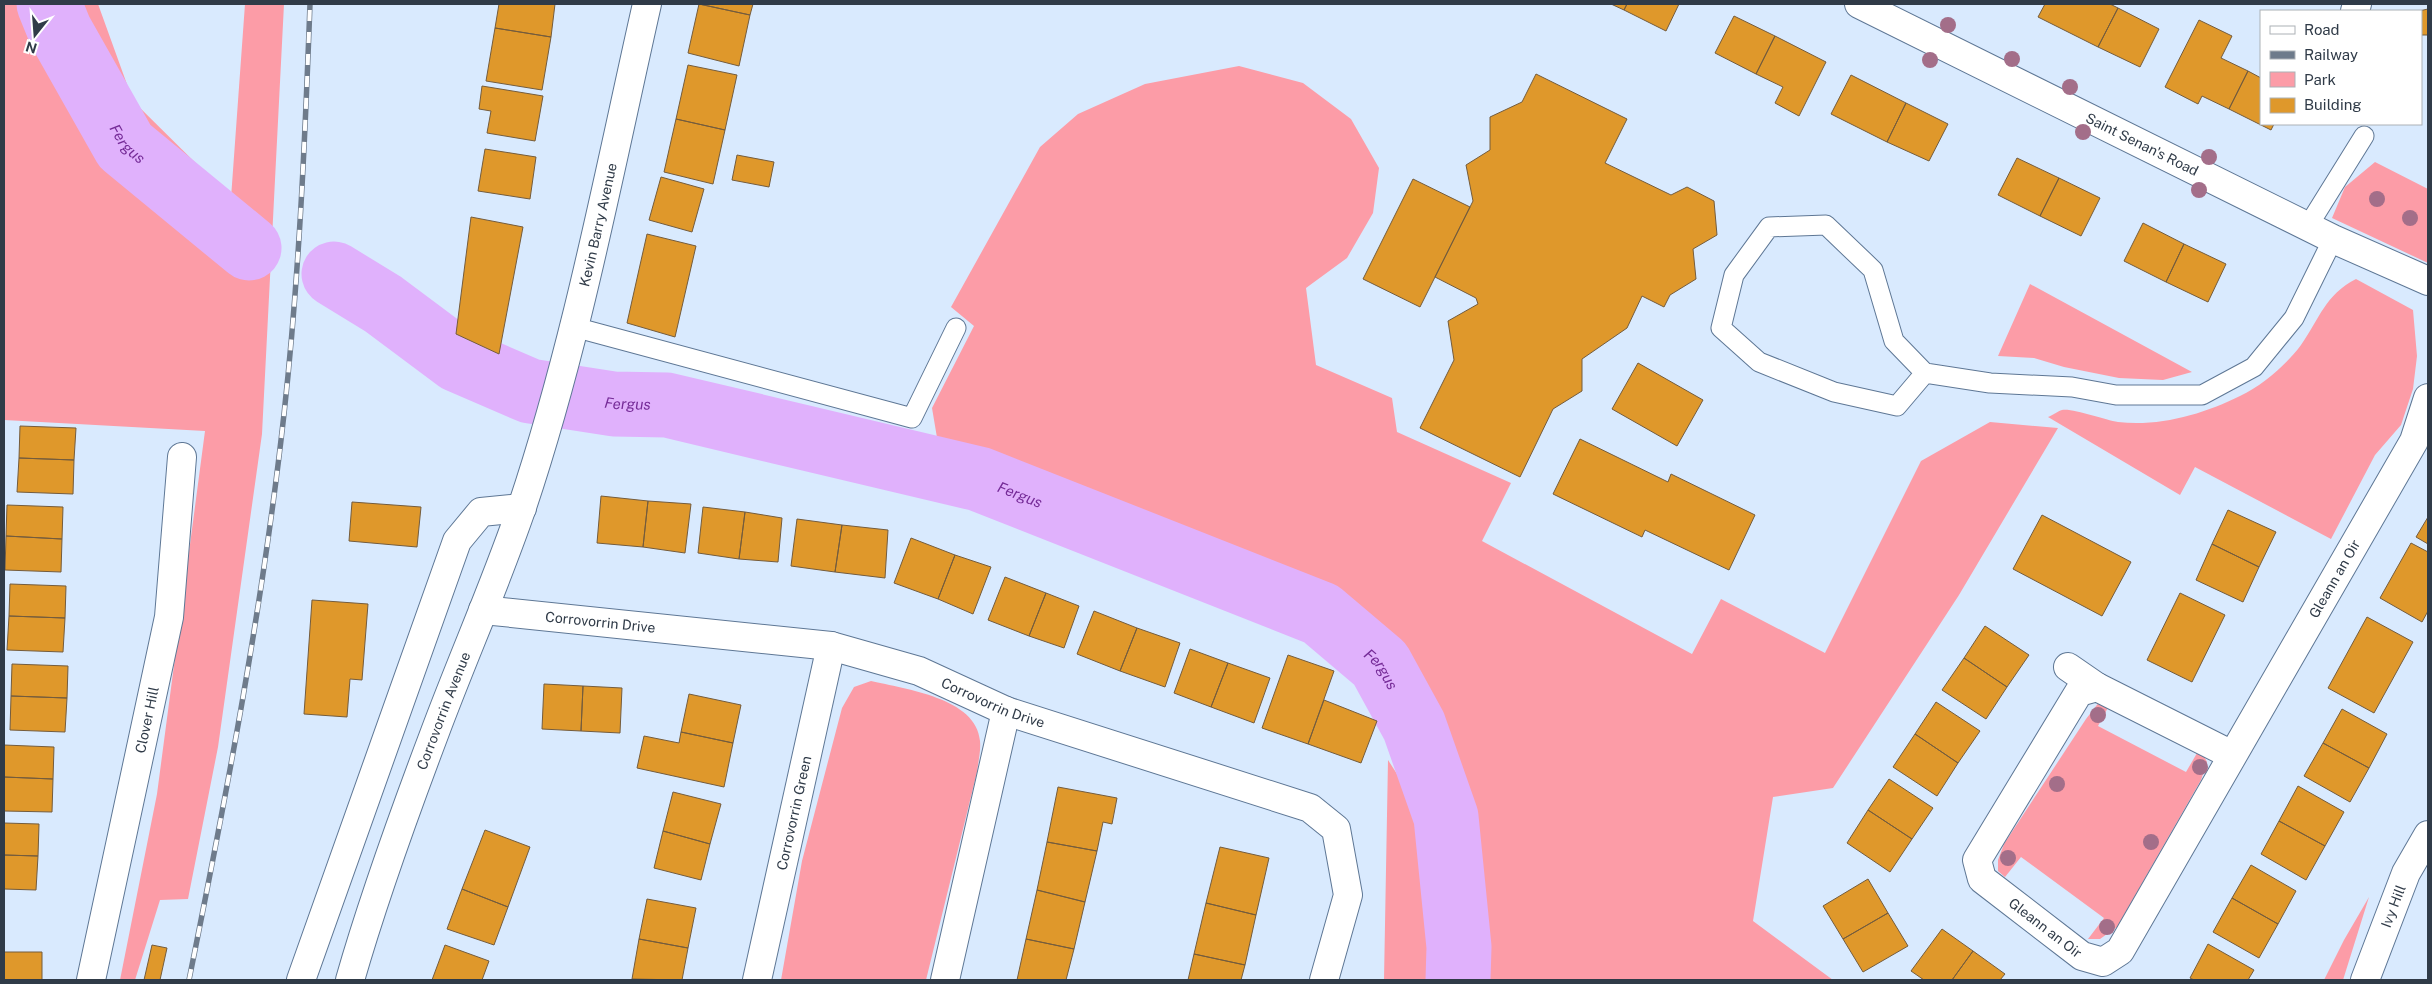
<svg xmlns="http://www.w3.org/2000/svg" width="2432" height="984" viewBox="0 0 2432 984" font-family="'Public Sans',sans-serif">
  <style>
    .green { fill: #fc9ca7 }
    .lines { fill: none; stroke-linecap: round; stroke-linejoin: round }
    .river { stroke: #e0b1fc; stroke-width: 65 }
    .building { fill: #df982b; stroke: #745c3d }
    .service-casing { stroke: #5e7795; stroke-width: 21 }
    .minor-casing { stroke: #5e7795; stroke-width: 30 }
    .service { stroke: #fff; stroke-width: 19 }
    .minor { stroke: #fff; stroke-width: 28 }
    .rail-casing { stroke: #6e7b8b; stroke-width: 5.5 }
    .rail { stroke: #fff; stroke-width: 4; stroke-dasharray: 11; stroke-linecap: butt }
    .tree { fill: #a36e89 }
    .labels { text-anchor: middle; stroke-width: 5; stroke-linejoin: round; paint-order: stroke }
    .street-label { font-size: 14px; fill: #303b48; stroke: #fff }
    .water-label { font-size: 15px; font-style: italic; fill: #762c98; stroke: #fff }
  </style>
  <rect width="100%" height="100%" fill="#d9eafe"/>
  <path class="green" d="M4 4H98L133 101 231 198 245 4H284L262 434 218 747 188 899 160 900 135 980H120L157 794 205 431 4 420Z
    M1239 66 1303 83 1351 119 1379 168 1373 213 1347 258 1306 288 1316 365 1392 398 1397 432 1511 483 1482 541 1692 654 1721 599 1825 653 1921 461 1990 422 2058 428 1959 595 1833 788 1773 797 1753 921 1833 980H1384L1388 760 1431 827 1338 643 945 485 932 408 974 326 951 307 1040 147 1078 114 1145 84Z
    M2375 162 2428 189V263L2332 218 2345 187Z
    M2356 279 2413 310 2417 356 2413 389 2401 425 2375 455 2331 539 2195 467 2180 495 2048 417C2053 415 2058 411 2062 410 2073 408 2105 420 2118 422 2159 427 2204 414 2240 396 2263 385 2286 365 2301 345 2320 318 2325 295 2356 279Z
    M2030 284 2192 372 2163 380 2119 378 2064 367 2034 358 1998 356Z
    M871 681C905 689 977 698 980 741 981 751 978 763 977 772L926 980H781L802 861 842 708 854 687Z
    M2100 701 2111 702 2098 726 2186 772 2200 748 2207 762 2201 780 2117 927 2100 939H2088L2104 918 2021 857 2005 877 1998 871V860L2004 844 2086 719Z
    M2369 897 2343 980H2324L2344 940Z"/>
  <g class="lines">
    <g class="river">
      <path id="s1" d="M49 4 60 31 125 146 249 248"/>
      <path id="s2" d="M334 274 383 304 458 360 530 391 614 404 667 405 979 479 1321 614 1380 664 1414 726 1446 817 1459 947 1458 980"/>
    </g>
  </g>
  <path class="building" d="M499 4H555L551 37 495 28Z
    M699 4H753L750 15Z
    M699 4 750 15 739 66 688 53Z
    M1611 4H1627L1624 10Z
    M1627 4H1679L1666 31 1624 10Z
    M2045 4H2110L2118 8 2098 47 2038 17Z
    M2118 8 2159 29 2140 67 2098 47Z
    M2428 9V35H2421L2419 11Z
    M1734 16 1775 36 1756 74 1715 53Z
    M2199 20 2232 36 2221 58 2248 71 2229 109 2202 96 2198 104 2165 87Z
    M495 28 551 37 542 90 486 81Z
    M1775 36 1826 62 1799 116 1775 103 1783 87 1756 74Z
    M688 65 737 75 725 130 676 119Z
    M2248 71 2261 78V124H2274L2271 130 2229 109Z
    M1536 74 1627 119 1605 163 1671 195 1687 187 1714 201 1717 235 1693 249 1696 279 1670 295 1664 307 1642 296 1627 328 1582 359V391L1553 409 1520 477 1420 428 1454 360 1448 321 1478 304 1476 298 1435 277 1473 201 1466 165 1490 150V117L1522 102Z
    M1851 75 1906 103 1887 142 1831 114Z
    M482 86 543 96 535 141 487 133 491 111 479 109Z
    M1906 103 1948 124 1929 161 1887 142Z
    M676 119 725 130 713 184 664 172Z
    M485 149 536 157 530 199 478 191Z
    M737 155 774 162 769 187 732 180Z
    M2017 158 2059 178 2040 216 1998 195Z
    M661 177 704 189 692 232 649 220Z
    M2059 178 2100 198 2081 236 2040 216Z
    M1413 179 1470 207 1420 307 1363 279Z
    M471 217 523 227 499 354 456 334Z
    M2143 223 2184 244 2166 282 2124 261Z
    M647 234 696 246 675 337 627 323Z
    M2184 244 2226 264 2208 302 2166 282Z
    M1638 363 1703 400 1677 446 1612 409Z
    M20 426 76 428 74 460 19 458Z
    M1580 439 1668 482 1671 474 1755 515 1729 570 1645 530 1642 537 1553 494Z
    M19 458 74 460 73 494 17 492Z
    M601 496 648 501 643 547 597 543Z
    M648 501 691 504 685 553 643 547Z
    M352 502 421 507 417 547 349 541Z
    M7 505 63 507 62 539 6 536Z
    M703 507 745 512 739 559 698 553Z
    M2228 510 2276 532 2259 567 2212 544Z
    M745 512 782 518 778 562 739 559Z
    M2042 515 2131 562 2102 616 2013 569Z
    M2428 517V544L2416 537Z
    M797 519 842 525 835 572 791 566Z
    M842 525 888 530 885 578 835 572Z
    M6 536 62 539 61 572 5 570Z
    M911 538 955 555 938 599 894 583Z
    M2411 543 2428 552V611L2422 622 2380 598Z
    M2212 544 2259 567 2243 602 2196 580Z
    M955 555 991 567 973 614 938 599Z
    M1005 577 1046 593 1029 636 988 620Z
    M10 584 66 586 65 618 9 616Z
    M1046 593 1079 606 1064 648 1029 636Z
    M2180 593 2225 615 2192 682 2147 660Z
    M312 600 368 604 362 680 350 679 347 717 304 714Z
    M1094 611 1137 628 1120 671 1077 654Z
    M9 616 65 618 63 652 7 650Z
    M2367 617 2413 642 2374 713 2328 688Z
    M1985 626 2029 655 2007 687 1964 658Z
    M1137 628 1180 643 1165 687 1120 671Z
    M1190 649 1228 663 1211 707 1174 693Z
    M1288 655 1334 671 1308 744 1262 728Z
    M1964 658 2007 687 1986 719 1942 690Z
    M1228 663 1270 678 1254 723 1211 707Z
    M12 664 68 666 67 698 11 696Z
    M544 684 583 686 581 731 542 729Z
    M583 686 622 688 620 733 581 731Z
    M689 694 741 705 733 743 681 732Z
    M11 696 67 698 65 732 10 730Z
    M1324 700 1377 721 1361 763 1308 744Z
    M1936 702 1980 731 1958 763 1915 734Z
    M2342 709 2387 734 2369 768 2323 743Z
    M681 732 733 743 724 787 637 768 644 736 679 743Z
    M1915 734 1958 763 1937 796 1893 767Z
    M2323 743 2369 768 2350 802 2304 776Z
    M4 745 54 747 53 779 4 777Z
    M4 777 53 779 52 812 4 811Z
    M1889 779 1933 808 1912 839 1868 810Z
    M2298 786 2344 812 2325 846 2279 821Z
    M1058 787 1117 798 1112 824 1103 822 1097 851 1047 842Z
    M673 792 721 804 710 844 663 831Z
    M1868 810 1912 839 1890 872 1847 843Z
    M2279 821 2325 846 2306 880 2261 854Z
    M4 823 39 824 38 856 4 855Z
    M485 830 530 847 508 907 462 889Z
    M663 831 710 844 701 880 654 868Z
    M1047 842 1097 851 1085 902 1037 890Z
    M1220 847 1269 858 1256 915 1206 903Z
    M4 855 38 856 36 890 4 889Z
    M2251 865 2296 891 2278 924 2232 898Z
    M1868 879 1888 913 1843 939 1823 906Z
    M462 889 508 907 494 945 447 929Z
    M1037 890 1085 902 1074 949 1026 939Z
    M2232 898 2278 924 2259 958 2213 932Z
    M647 899 696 908 688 948 639 939Z
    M1206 903 1256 915 1245 965 1194 954Z
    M1888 913 1908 946 1863 972 1843 939Z
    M1942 929 1973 951 1952 980H1924L1911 971Z
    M639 939 688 948 682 980 632 979Z
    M1026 939 1074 949 1066 980H1017Z
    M2208 944 2254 970 2248 980H2194L2190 978Z
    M152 945 167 948 160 980H144Z
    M445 945 489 961 482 980H432Z
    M1973 951 2005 974 2000 980H1952Z
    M4 952H42V980H4Z
    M1194 954 1245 965 1241 980H1188Z"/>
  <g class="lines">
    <g class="service-casing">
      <path id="service" d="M2308 226 2364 136
        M574 327 912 418 956 328
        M1925 373 1897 406 1834 392 1759 362 1721 328 1734 275 1769 227 1826 225 1873 270 1894 341 1925 373 1990 383 2072 387 2116 395H2202L2254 367 2294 318 2333 239"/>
    </g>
    <g class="minor-casing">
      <g id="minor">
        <path id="s3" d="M1859 4 2333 239 2428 281"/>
        <path d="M2355 11 2357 4"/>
        <path id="s4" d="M483 610 831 646 919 671 1006 711 1310 808 1336 829 1348 895 1324 980"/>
        <path d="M2068 667 2097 687"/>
        <path id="s5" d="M2232 755 2097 687 2079 692 1977 860 1982 879 2082 956 2103 962 2120 951 2414 441 2428 398"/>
        <path id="s6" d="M91 980 169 617 182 457"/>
        <path d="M301 980 457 541 481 512 522 508"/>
        <path id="s7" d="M350 980C374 896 404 814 435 732 463 657 496 583 522 507 577 343 609 172 647 4"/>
        <path id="s8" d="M757 980 831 646"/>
        <path d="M945 980 1006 711"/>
        <path id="s9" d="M2365 980 2406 873 2428 835"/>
      </g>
    </g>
    <use href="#service" class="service"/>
    <use href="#minor" class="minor"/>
    <g class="rail-casing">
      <path id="rail" d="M189 980C227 792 263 604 284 414 299 278 305 141 310 4"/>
    </g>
    <use href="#rail" class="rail"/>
  </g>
  <g class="tree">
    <circle cx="1948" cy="25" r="8"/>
    <circle cx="2012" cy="59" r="8"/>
    <circle cx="1930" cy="60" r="8"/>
    <circle cx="2070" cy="87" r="8"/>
    <circle cx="2083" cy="132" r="8"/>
    <circle cx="2209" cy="157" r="8"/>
    <circle cx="2199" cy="190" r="8"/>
    <circle cx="2377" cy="199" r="8"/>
    <circle cx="2410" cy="218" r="8"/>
    <circle cx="2098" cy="715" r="8"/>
    <circle cx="2200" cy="767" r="8"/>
    <circle cx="2057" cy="784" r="8"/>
    <circle cx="2151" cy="842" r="8"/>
    <circle cx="2008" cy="858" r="8"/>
    <circle cx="2107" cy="927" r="8"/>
  </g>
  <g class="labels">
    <g class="street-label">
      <text dy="5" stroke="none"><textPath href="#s3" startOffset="316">Saint Senan's Road</textPath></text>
      <text dy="5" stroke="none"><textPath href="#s7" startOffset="796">Kevin Barry Avenue</textPath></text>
      <text dy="5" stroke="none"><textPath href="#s5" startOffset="984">Gleann an Oir</textPath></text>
      <text dy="5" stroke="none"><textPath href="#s4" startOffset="118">Corrovorrin Drive</textPath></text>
      <text dy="5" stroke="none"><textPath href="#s4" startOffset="522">Corrovorrin Drive</textPath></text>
      <text dy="5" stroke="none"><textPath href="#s7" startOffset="285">Corrovorrin Avenue</textPath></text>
      <text dy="5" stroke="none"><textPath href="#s6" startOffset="266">Clover Hill</textPath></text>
      <text dy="5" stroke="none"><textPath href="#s8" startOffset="171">Corrovorrin Green</textPath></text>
      <text dy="5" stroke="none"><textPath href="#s9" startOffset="79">Ivy Hill</textPath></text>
      <text dy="5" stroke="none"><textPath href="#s5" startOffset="466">Gleann an Oir</textPath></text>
    </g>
    <g class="water-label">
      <text dy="5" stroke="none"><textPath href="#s1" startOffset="161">Fergus</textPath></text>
      <text dy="5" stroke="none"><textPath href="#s2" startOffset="328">Fergus</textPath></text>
      <text dy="5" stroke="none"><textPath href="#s2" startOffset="732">Fergus</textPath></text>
      <text dy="5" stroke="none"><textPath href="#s2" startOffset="1138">Fergus</textPath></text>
    </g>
  </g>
  <rect width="2432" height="984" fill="none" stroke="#303b48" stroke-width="10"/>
  <rect x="2260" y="10" width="162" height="115" fill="#ffffff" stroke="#acb1b6"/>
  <rect x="2270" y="26" width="25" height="8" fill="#ffffff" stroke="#acb1b6"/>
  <text x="2304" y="35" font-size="15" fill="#303b48">Road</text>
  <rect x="2270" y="51" width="25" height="8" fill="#6e7b8b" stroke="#acb1b6"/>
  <text x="2304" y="60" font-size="15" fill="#303b48">Railway</text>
  <rect x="2270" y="72" width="25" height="15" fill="#fc9ca7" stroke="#acb1b6"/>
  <text x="2304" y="85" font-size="15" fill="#303b48">Park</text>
  <rect x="2270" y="98" width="25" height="15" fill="#df982b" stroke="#acb1b6"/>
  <text x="2304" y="110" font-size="15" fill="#303b48">Building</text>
  <g transform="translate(35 35) rotate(197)" stroke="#ffffff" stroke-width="4" paint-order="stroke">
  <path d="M0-4L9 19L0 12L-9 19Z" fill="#303b48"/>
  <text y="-8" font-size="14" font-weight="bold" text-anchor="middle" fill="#303b48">N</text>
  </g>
</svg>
